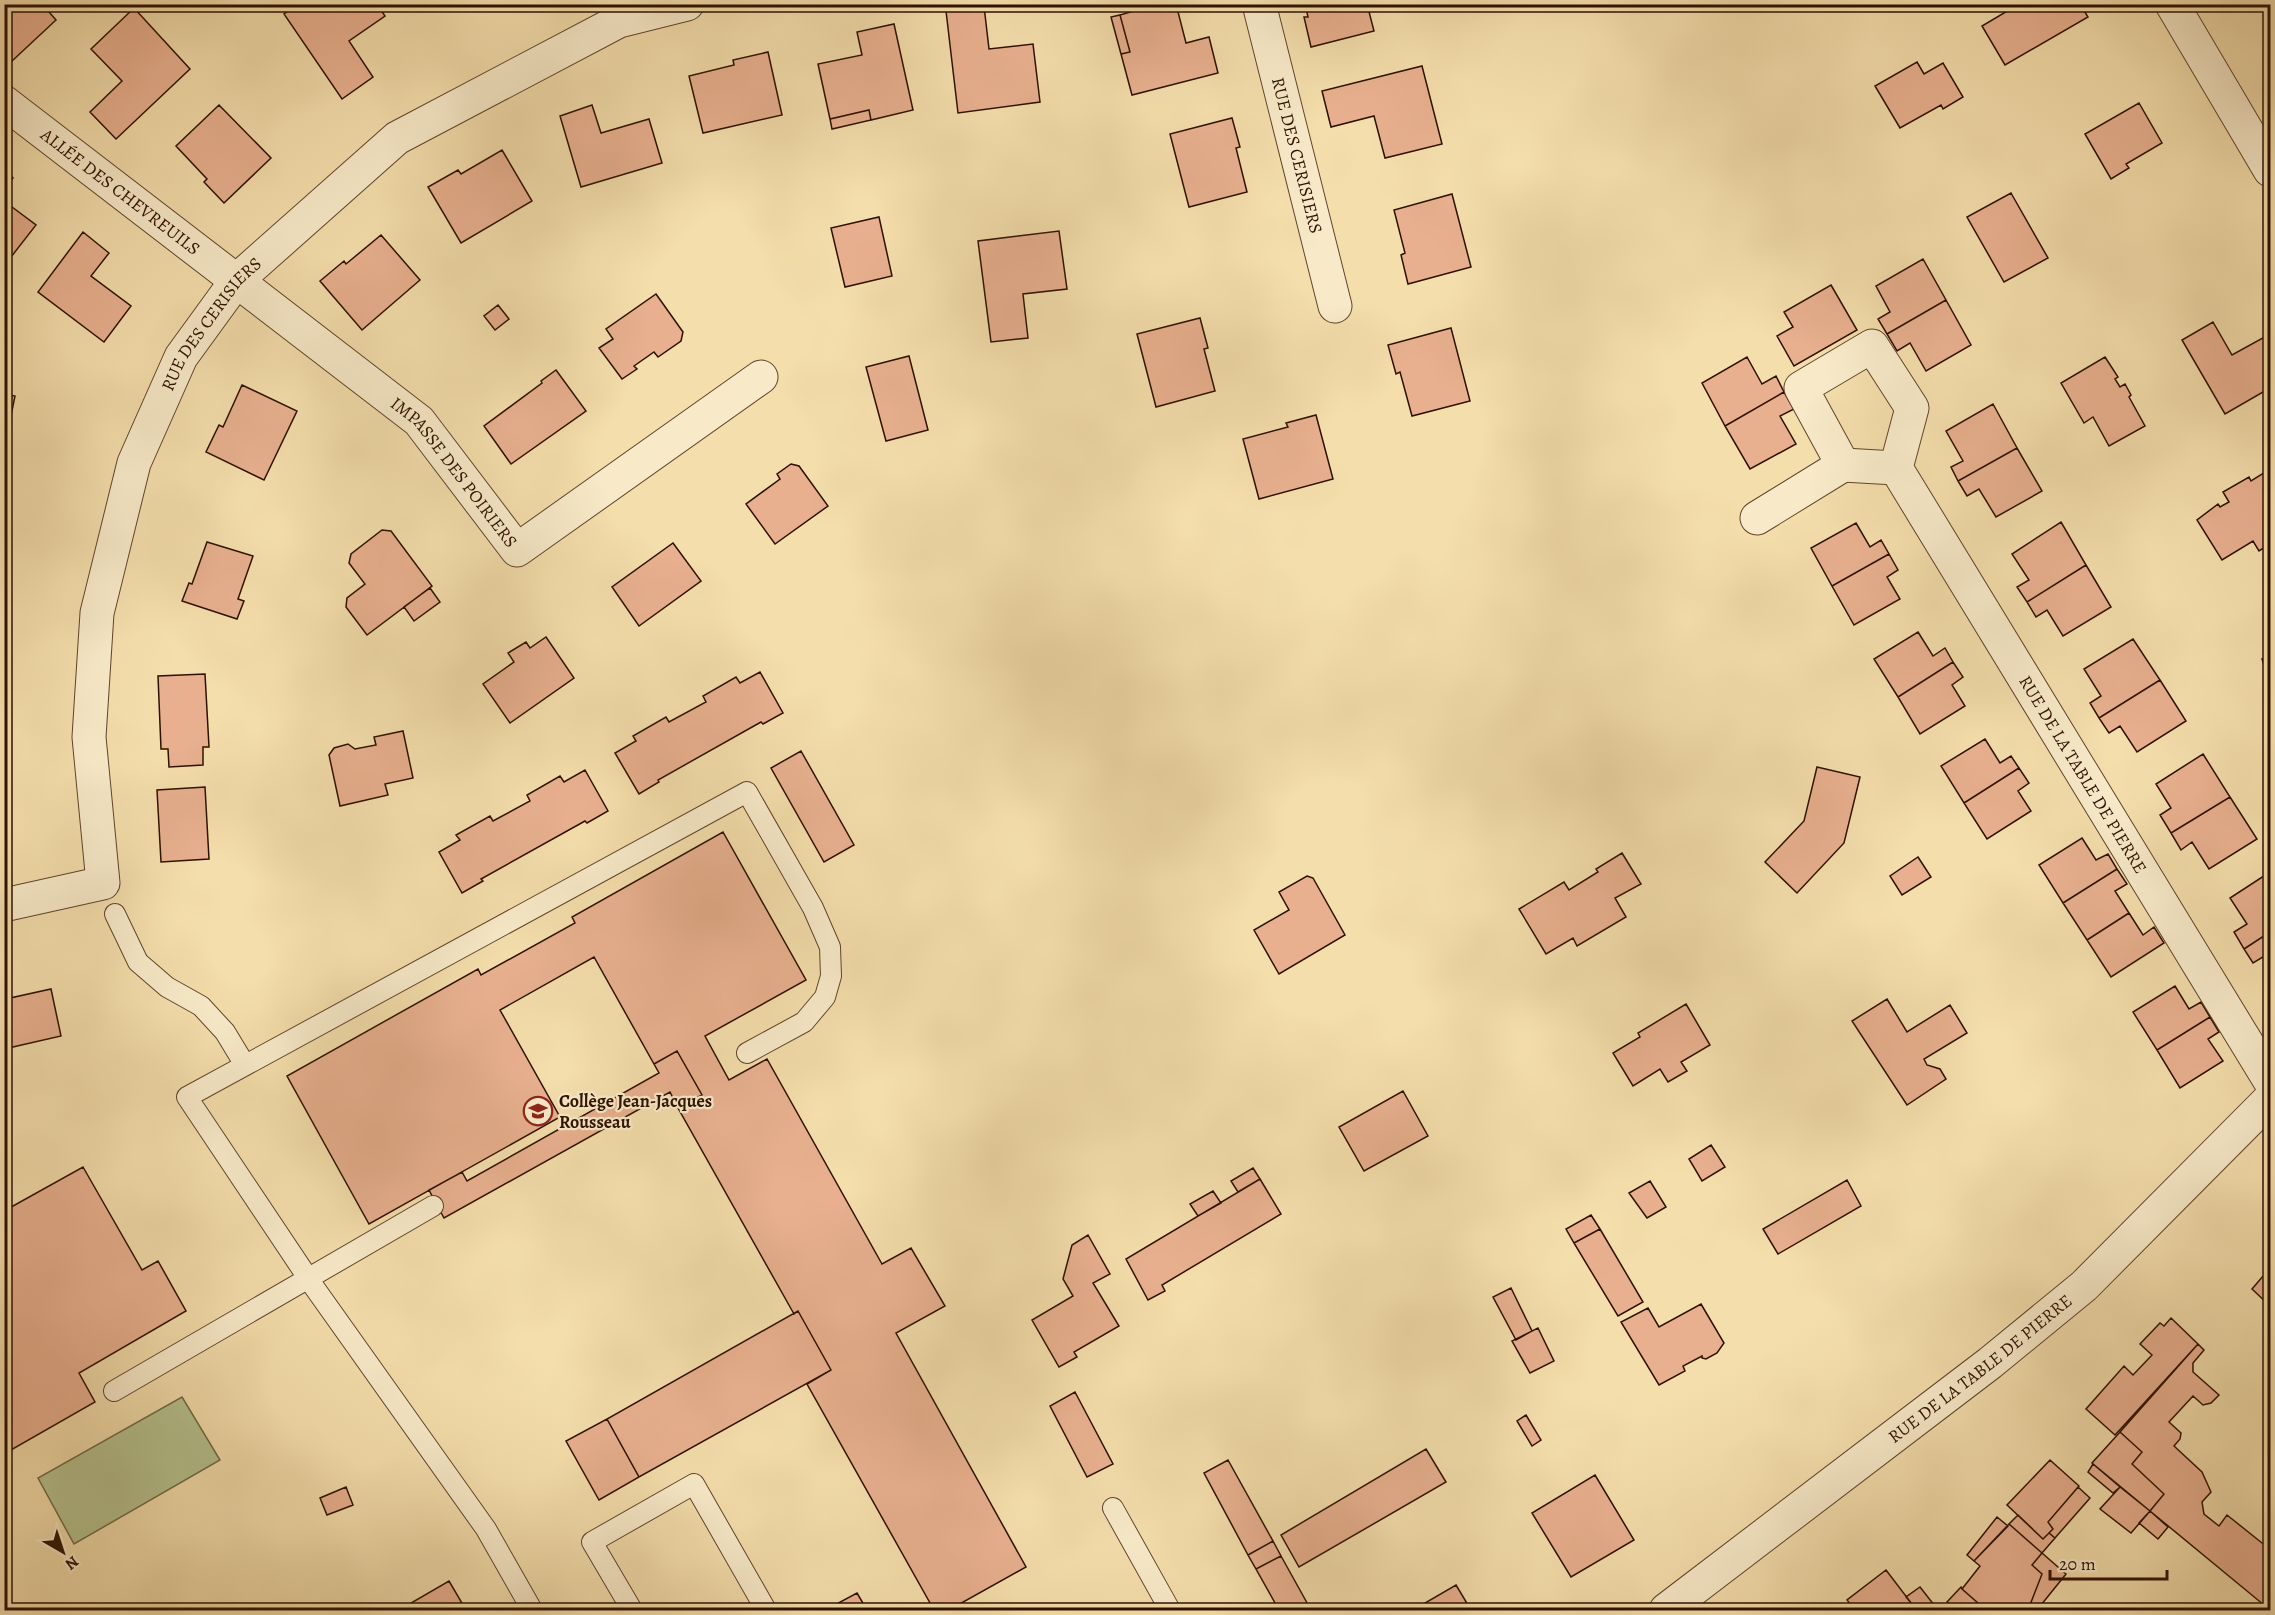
<svg xmlns="http://www.w3.org/2000/svg" width="2275" height="1615" viewBox="0 0 2275 1615" font-family="Alegreya,serif">
  <style>
    .green { fill: #b5c28e; stroke: #726a47; stroke-width: 1.5 }
    .building { fill: #e8b08f; stroke: #2e1100; stroke-width: 1.5 }
    .lines { fill: none; stroke-linecap: round; stroke-linejoin: round }
    .service-casing { stroke: #60442b; stroke-width: 22 }
    .minor-casing { stroke: #60442b; stroke-width: 35 }
    .tertiary-casing { stroke: #60442b; stroke-width: 35 }
    .service { stroke: #f8eac9; stroke-width: 20 }
    .minor { stroke: #f8eac9; stroke-width: 33 }
    .tertiary { stroke: #f8eac9; stroke-width: 33 }
    .labels { text-anchor: middle; stroke-width: 4.5; stroke-linejoin: round; paint-order: stroke }
    .street-label { font-size: 18px; fill: #2e1100; stroke: #f8eac9 }
    .poi-label { font-size: 18px; font-weight: bold; fill: #2e1100; stroke: #f8eac9; text-anchor: start }
  </style>
  <rect width="100%" height="100%" fill="#f4deac"/>
  <filter id="stains"><feTurbulence type="fractalNoise" baseFrequency=".00333" numOctaves="4"/><feColorMatrix values="0 0 0 0 .2 0 0 0 0 .09 0 0 0 0 .02 0 0 0 .5 -.17"/></filter>
  <radialGradient id="worn" r=".72"><stop offset=".6" stop-color="#630" stop-opacity="0"/><stop offset="1" stop-color="#630" stop-opacity=".3"/></radialGradient>
  <path class="green" d="M182 1397 220 1460 74 1544 38 1478Z"/>
  <path class="building" d="M4 4H42L56 20 12 61 4 53Z
    M298 4H377L385 16 349 41 373 77 342 99 284 14Z
    M1158 4H1176L1186 43 1209 37 1218 73 1132 95 1121 54 1130 52 1120 15Z
    M1305 4H1367L1374 31 1311 47 1304 17H1308Z
    M2019 4H2080L2088 17 2005 65 1982 26Z
    M984 6 989 49 1033 44 1040 102 958 113 946 11Z
    M134 8 190 69 116 139 90 112 122 81 91 49Z
    M1120 15 1130 52 1121 54 1111 17Z
    M894 24 913 110 871 120 869 110 830 119 818 64 862 55 857 32Z
    M768 52 782 115 703 133 689 76 734 65 733 60Z
    M1917 62 1924 74 1943 63 1963 97 1943 109 1941 105 1900 128 1875 86Z
    M1422 66 1442 144 1385 158 1374 116 1331 127 1322 91Z
    M2139 103 2162 143 2126 164 2129 168 2111 179 2085 134Z
    M219 105 271 158 224 203 204 182 207 179 176 146Z
    M592 105 601 133 649 119 662 163 581 187 560 116Z
    M869 110 871 120 832 129 830 119Z
    M1232 118 1240 147 1236 148 1247 192 1189 207 1170 134Z
    M502 150 532 201 461 243 428 187 458 170 461 174Z
    M4 171 13 178 4 190Z
    M2011 193 2048 258 2004 282 1967 217Z
    M1452 194 1471 267 1408 284 1401 255 1405 253 1394 210Z
    M4 201 36 225 4 266Z
    M879 217 892 276 845 287 831 228Z
    M1059 231 1067 289 1023 294 1028 338 991 342 978 241Z
    M83 232 109 253 91 276 131 306 104 342 38 292Z
    M381 235 420 280 362 330 320 281 344 261 346 264Z
    M1923 259 1946 300 1887 334 1878 319 1890 312 1876 286Z
    M1831 285 1857 330 1794 366 1777 336 1793 327 1784 312Z
    M656 294 683 332 681 341 658 357 654 352 634 366 637 369 622 379 599 348 613 339 606 329Z
    M1946 300 1971 345 1926 371 1910 343 1897 351 1887 334Z
    M498 305 509 319 495 330 484 316Z
    M1200 318 1208 348 1204 349 1215 391 1156 407 1137 334Z
    M2213 322 2232 355 2270 334V388L2225 414 2182 340Z
    M1451 328 1470 401 1412 416 1400 372 1396 374 1388 345Z
    M909 356 928 430 886 441 866 367Z
    M1747 357 1762 384 1776 376 1784 392 1725 426 1702 383Z
    M2105 357 2118 377 2115 379 2120 387 2125 384 2131 395 2129 397 2145 426 2109 446 2093 417 2084 423 2061 383Z
    M556 370 586 411 511 464 484 426 542 383 541 381Z
    M242 385 297 411 264 480 206 452 219 425 223 427Z
    M1784 392 1794 409 1780 416 1796 444 1750 469 1725 426Z
    M4 394 15 396 5 445 10 446 4 472Z
    M1993 404 2017 448 1958 481 1951 467 1963 461 1946 431Z
    M1316 415 1333 479 1259 499 1243 439 1288 427 1286 423Z
    M2017 448 2042 491 1996 517 1979 489 1967 496 1958 481Z
    M791 464 799 466 828 506 775 544 746 504 780 479 777 474Z
    M2270 469V544L2259 551 2253 541 2222 560 2197 520 2218 504 2220 507 2229 502 2223 492 2249 477 2251 481Z
    M2061 522 2086 565 2027 602 2017 587 2029 580 2012 554Z
    M1856 523 1870 547 1881 540 1889 554 1832 586 1811 548Z
    M382 530 391 531 432 586 367 635 346 607 347 598 365 584 349 563 351 554Z
    M207 542 253 556 238 599 244 601 237 619 182 601 189 583 192 584Z
    M673 543 701 581 639 626 612 587Z
    M1889 554 1898 570 1887 577 1900 599 1854 625 1832 586Z
    M2086 565 2111 607 2063 636 2047 610 2036 617 2027 602Z
    M430 588 440 602 414 621 404 607Z
    M1918 632 1933 656 1945 648 1953 662 1898 697 1874 659Z
    M546 637 574 678 510 723 483 684 514 662 508 653 526 642 530 648Z
    M2133 639 2160 680 2099 718 2090 703 2101 696 2084 669Z
    M2270 656V683L2262 659Z
    M1953 662 1963 677 1952 685 1965 706 1920 734 1898 697Z
    M760 672 783 713 763 724 761 722 658 780 659 782 639 794 615 753 636 741 633 736 666 717 669 722 706 702 703 696 736 677 740 683Z
    M205 674 209 747H203V765L169 767 168 749H161L158 676Z
    M2160 680 2186 721 2137 752 2120 726 2109 733 2099 718Z
    M403 731 413 778 385 784 388 795 340 806 329 755 334 748 348 744 355 749 376 745 374 737Z
    M1985 739 2000 763 2011 756 2019 768 1964 803 1941 766Z
    M801 751 854 845 824 862 771 768Z
    M2203 754 2230 797 2171 833 2160 815 2171 808 2156 784Z
    M1817 767 1860 777 1844 843 1797 893 1765 862 1804 821Z
    M2019 768 2029 783 2018 791 2031 811 1987 839 1964 803Z
    M585 770 608 811 587 823 585 821 481 879 483 881 462 893 439 852 460 840 456 835 490 816 493 821 530 801 527 795 560 776 564 782Z
    M205 787 209 859 161 862 157 790Z
    M2230 797 2257 839 2209 869 2192 842 2181 850 2171 833Z
    M723 832 806 980 705 1036 729 1080 767 1059 882 1264 911 1248 945 1306 896 1333 1026 1567 949 1610H934L807 1384 831 1370 798 1311 794 1314 678 1108 702 1095 677 1051 654 1064 594 957 500 1010 560 1117 369 1224 287 1076 478 969 481 975 575 923 572 917Z
    M2082 838 2096 860 2108 854 2117 869 2063 903 2039 865Z
    M1622 853 1641 884 1615 898 1626 917 1577 946 1573 938 1546 954 1519 909 1564 882 1569 890 1598 872 1596 869Z
    M1918 857 1931 877 1902 895 1890 876Z
    M2117 869 2127 884 2115 891 2129 913 2087 940 2063 903Z
    M2270 872V932L2244 949 2234 932 2247 924 2230 898Z
    M1307 876 1313 878 1345 935 1279 974 1254 930 1289 910 1279 892Z
    M2129 913 2143 935 2154 927 2164 943 2111 977 2087 940Z
    M2270 932V962L2266 955 2253 963 2244 949Z
    M2175 986 2189 1009 2201 1002 2210 1017 2157 1050 2133 1012Z
    M8 987 10 998 51 989 61 1036 4 1049V988Z
    M1887 999 1907 1032 1950 1005 1967 1033 1924 1059 1927 1065 1940 1069 1946 1079 1907 1105 1852 1021Z
    M1686 1004 1710 1045 1681 1062 1687 1071 1668 1082 1660 1069 1633 1086 1613 1053 1640 1037 1638 1033Z
    M2210 1017 2219 1032 2208 1039 2223 1061 2180 1088 2157 1050Z
    M677 1051 702 1095 678 1108 670 1092 444 1218 429 1190 462 1172 467 1181 659 1073 654 1064Z
    M1403 1091 1428 1136 1364 1171 1339 1127Z
    M1711 1145 1725 1167 1702 1181 1689 1159Z
    M83 1167 142 1270 158 1261 186 1311 79 1373 95 1402 4 1454V1211Z
    M1253 1168 1260 1179 1238 1192 1231 1181Z
    M1260 1179 1281 1214 1162 1285 1165 1291 1148 1300 1126 1259Z
    M1847 1180 1861 1206 1778 1254 1763 1229Z
    M1650 1181 1666 1207 1647 1218 1629 1193Z
    M1213 1191 1221 1203 1198 1216 1190 1204Z
    M1591 1215 1600 1229 1574 1243 1566 1229Z
    M1600 1229 1643 1302 1618 1316 1574 1243Z
    M1088 1235 1110 1274 1093 1283 1119 1326 1074 1352 1077 1357 1059 1367 1032 1320 1073 1296 1063 1279 1072 1245Z
    M2270 1268V1306L2252 1289Z
    M1511 1288 1532 1331 1516 1340 1493 1297Z
    M1701 1304 1724 1343 1717 1353 1706 1359 1702 1358V1356L1683 1366 1685 1371 1659 1385 1621 1322 1648 1308 1659 1327Z
    M798 1311 831 1370 639 1477 607 1419Z
    M2171 1318 2198 1344 2115 1435 2086 1409 2124 1366 2133 1375 2152 1355 2140 1344 2160 1323 2164 1326Z
    M1538 1328 1554 1361 1530 1373 1512 1341Z
    M2198 1344 2204 1350 2193 1363V1372L2219 1395 2211 1403 2203 1405 2193 1396 2169 1422 2181 1433 2180 1439 2174 1446 2202 1472 2211 1492 2202 1502 2204 1514 2219 1526 2227 1515 2267 1547 2265 1549 2270 1554V1610L2150 1511 2164 1494 2132 1464 2142 1452 2120 1432Z
    M1075 1392 1113 1464 1087 1477 1050 1406Z
    M1526 1415 1541 1440 1532 1446 1517 1421Z
    M607 1419 639 1477 599 1500 566 1441Z
    M2120 1432 2142 1452 2132 1464 2164 1494 2150 1511 2092 1463Z
    M1426 1449 1446 1482 1299 1567 1281 1535Z
    M1228 1460 1273 1541 1248 1555 1204 1473Z
    M2050 1460 2079 1486 2048 1522 2053 1529 2043 1539 2007 1505Z
    M2093 1464 2120 1487 2113 1493 2088 1472Z
    M1595 1475 1634 1540 1571 1577 1532 1513Z
    M346 1487 353 1505 327 1515 320 1498Z
    M2078 1487 2090 1498 2055 1538 2049 1533 2053 1529 2048 1522Z
    M2120 1487 2150 1511 2131 1533 2100 1509Z
    M2150 1511 2168 1527 2158 1539 2139 1523Z
    M2018 1515 2043 1539 2049 1533 2055 1538 2042 1553 2009 1524Z
    M1997 1517 2008 1526 1974 1561 1967 1555Z
    M2009 1524 2042 1553 2032 1565 2042 1574 2028 1610H1986L1962 1589 1980 1566 1974 1561Z
    M1273 1541 1281 1556 1256 1569 1248 1555Z
    M2042 1553 2066 1574 2037 1610H2028L2042 1574 2032 1565Z
    M1281 1556 1311 1610H1279L1256 1569Z
    M1886 1570 1915 1608 1912 1610H1855L1847 1600Z
    M449 1581 466 1610H399Z
    M1456 1585 1471 1610H1413Z
    M1920 1587 1938 1610H1912L1915 1608 1906 1597Z
    M1961 1587 1962 1589 1986 1610H1957L1947 1602Z
    M857 1593 867 1610H830L829 1608Z"/>
  <g class="lines">
    <g class="service-casing">
      <path id="service" d="M115 914 138 962 167 987 201 1006 225 1032 245 1065
        M114 1391 433 1206
        M1113 1508 1170 1610
        M532 1610 486 1529 314 1287 187 1097 747 792 813 908 830 947 831 976 825 997 804 1022 747 1053
        M632 1610 592 1542 694 1484 766 1610"/>
    </g>
    <g class="minor-casing">
      <g id="minor">
        <path id="s1" d="M1259 4 1335 306"/>
        <path d="M2172 4 2270 170"/>
        <path id="s2" d="M4 102 419 421 517 550 761 377"/>
        <path d="M1843 465 1896 468"/>
        <path id="s3" d="M1757 518 1843 465 1801 388 1872 346 1912 408 1896 468 2270 1081"/>
        <path id="s4" d="M4 905 103 883 89 737 97 613 134 463 181 357 237 280 397 138 619 21 687 4"/>
      </g>
    </g>
    <g class="tertiary-casing">
      <g id="tertiary">
        <path id="s5" d="M1666 1610 1990 1363 2084 1286 2270 1099"/>
      </g>
    </g>
    <use href="#service" class="service"/>
    <use href="#minor" class="minor"/>
    <use href="#tertiary" class="tertiary"/>
  </g>
  <defs>
    <g id="school-ring" transform="scale(1.5)"><circle r="9.5" fill="#f8eac9" stroke="#8f2418" stroke-width="1.5"/><path d="M0-5L7-2L0 1L-7-2ZM-4 1L0 2.5L4 1V4Q0 6-4 4Z" fill="#8f2418"/></g>
  </defs>
  <g fill-rule="evenodd">
    <use href="#school-ring" x="538" y="1111"/>
  </g>
  <g class="labels">
    <g class="street-label">
      <text dy="6" stroke="none"><textPath href="#s1" startOffset="156">RUE DES CERISIERS</textPath></text>
      <text dy="6" stroke="none"><textPath href="#s2" startOffset="147">ALLÉE DES CHEVREUILS</textPath></text>
      <text dy="6" stroke="none"><textPath href="#s4" startOffset="687">RUE DES CERISIERS</textPath></text>
      <text dy="6" stroke="none"><textPath href="#s2" startOffset="585">IMPASSE DES POIRIERS</textPath></text>
      <text dy="6" stroke="none"><textPath href="#s3" startOffset="766">RUE DE LA TABLE DE PIERRE</textPath></text>
      <text dy="6" stroke="none"><textPath href="#s5" startOffset="396">RUE DE LA TABLE DE PIERRE</textPath></text>
    </g>
    <g class="poi-label">
      <text x="559" y="1107">Collège Jean-Jacques<tspan x="559" dy="21">Rousseau</tspan></text>
    </g>
  </g>
  <rect width="2275" height="1615" fill="none" stroke="#f4deac" stroke-width="24"/>
  <rect x="6" y="6" width="2263" height="1603" fill="none" stroke="#2e1100" stroke-width="3"/>
  <rect x="12" y="12" width="2251" height="1591" fill="none" stroke="#2e1100" stroke-width="1.5"/>
  <g transform="translate(63 1552) rotate(141)" stroke="#f8eac9" stroke-width="4.5" paint-order="stroke">
  <path d="M0-4.5L10 22L0 15L-10 22Z" fill="#2e1100"/>
  <text y="-9" font-size="16" font-weight="bold" text-anchor="middle" fill="#2e1100">N</text>
  </g>
  <path d="M2050 1570v9h117v-9" fill="none" stroke="#2e1100" stroke-width="3"/>
  <text x="2059" y="1570" font-size="18" fill="#2e1100" stroke="#f8eac9" stroke-width="4.5" paint-order="stroke">20 m</text>
  <rect width="100%" height="100%" filter="url(#stains)"/>
  <rect width="100%" height="100%" fill="url(#worn)"/>
</svg>
